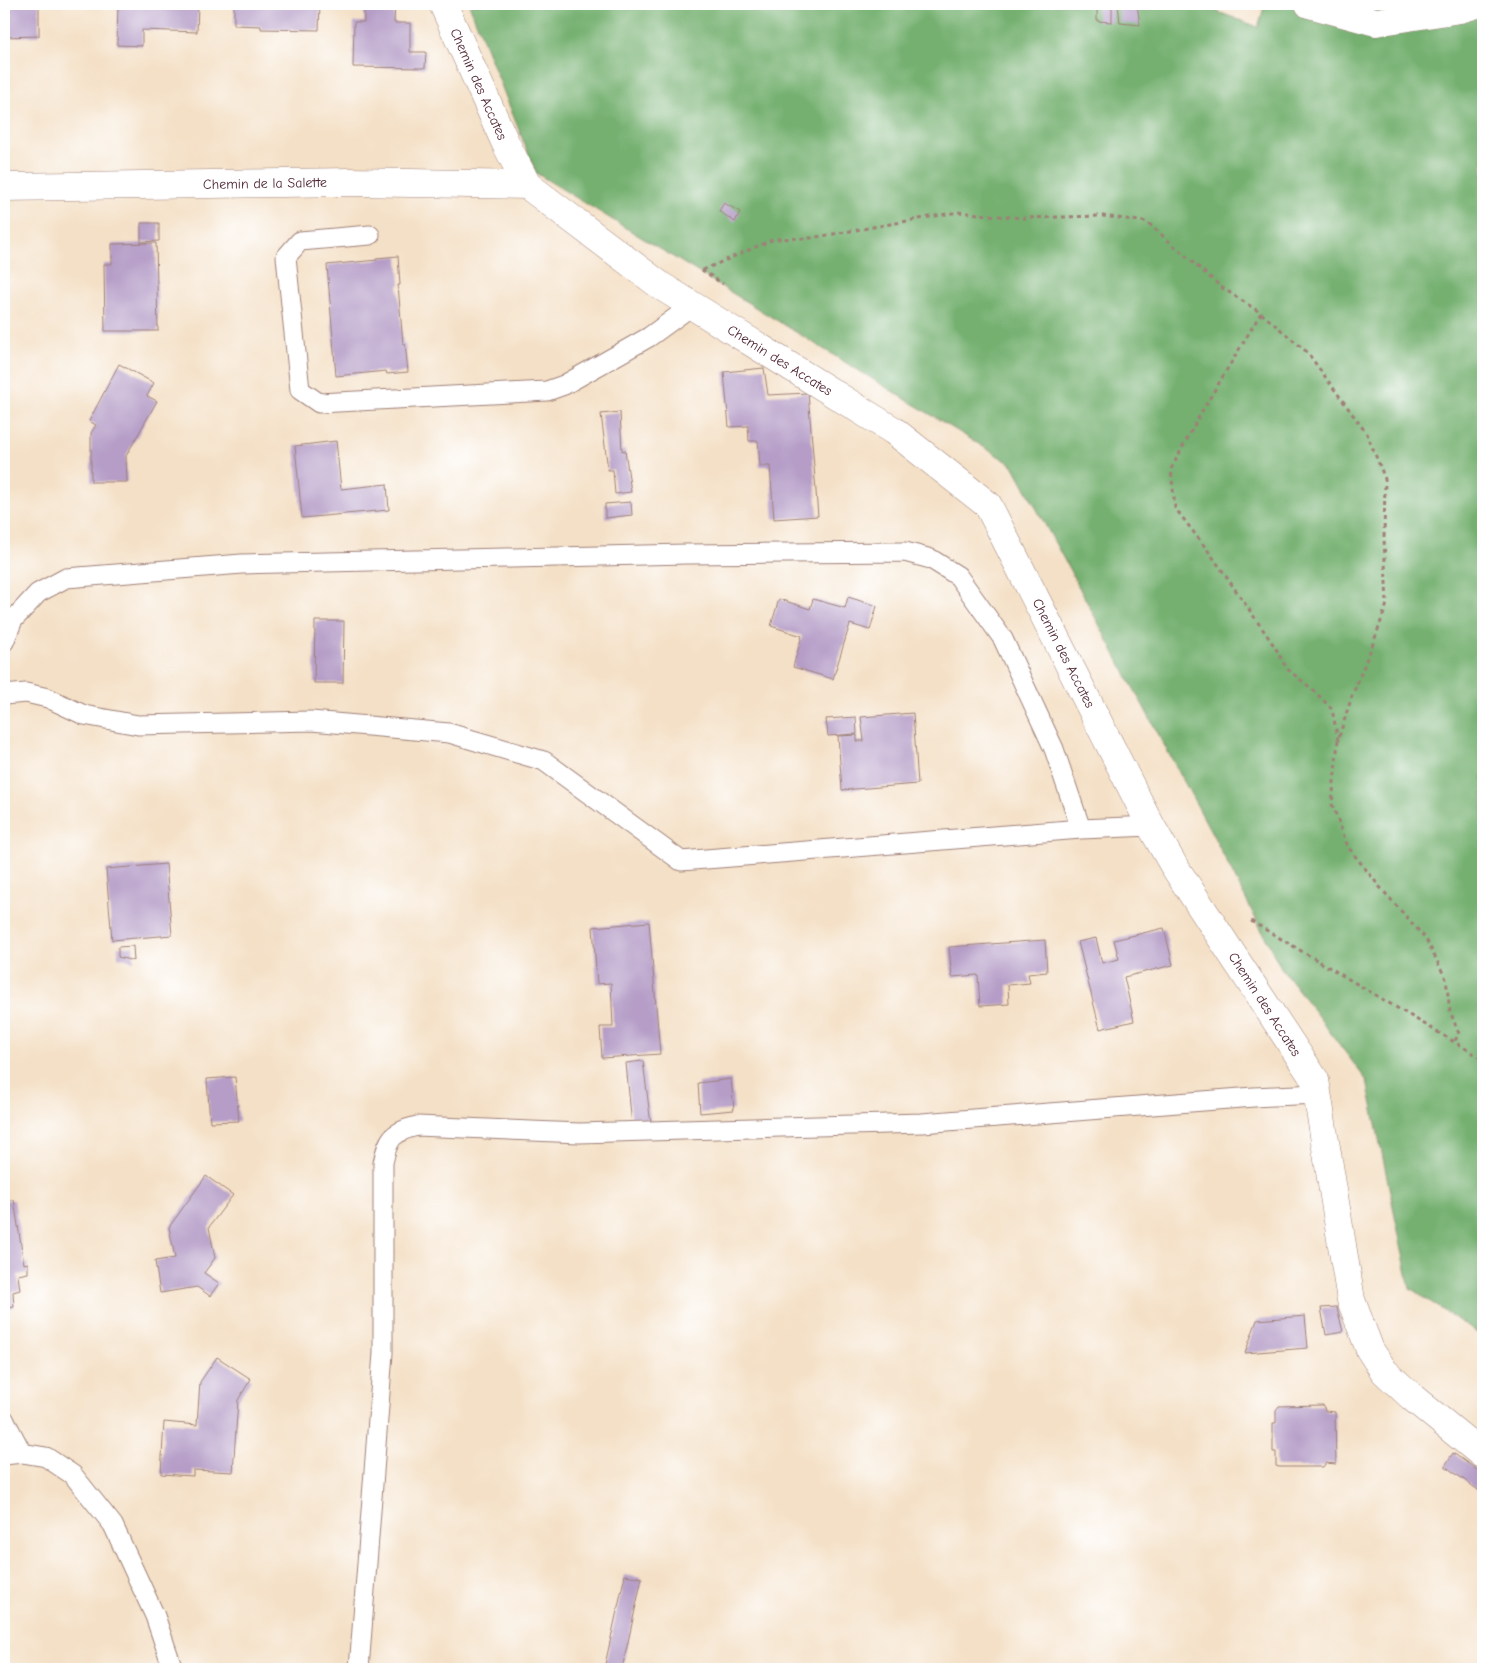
<svg xmlns="http://www.w3.org/2000/svg" width="1487" height="1673" viewBox="0 0 1487 1673" font-family="'Comic Neue',sans-serif">
  <style>
    .forest { fill: #74b06f; stroke: #5f684d }
    .building { fill: #b59dc7 }
    .lines { fill: none; stroke-linecap: round; stroke-linejoin: round }
    .lane-casing { stroke: #9f8078; stroke-width: 21 }
    .street-casing { stroke: #9f8078; stroke-width: 29 }
    .path { stroke: #9f8078; stroke-width: 3; stroke-dasharray: 4 4; stroke-linecap: butt }
    .lane { stroke: #fff; stroke-width: 19 }
    .street { stroke: #fff; stroke-width: 28 }
    .labels { text-anchor: middle; stroke-width: 5; stroke-linejoin: round; paint-order: stroke }
    .street-label { font-size: 14px; fill: #4a1f2b; stroke: #fff }
  </style>
  <rect width="100%" height="100%" fill="#fff"/>
  <filter id="ink" filterUnits="userSpaceOnUse"><feTurbulence type="fractalNoise" baseFrequency=".02" numOctaves="2"/><feDisplacementMap in="SourceGraphic" scale="10" xChannelSelector="R" yChannelSelector="G"/><feConvolveMatrix kernelMatrix="1 2 1 2 8 2 1 2 1" color-interpolation-filters="sRGB"/></filter>
  <filter id="wash" filterUnits="userSpaceOnUse"><feTurbulence type="fractalNoise" baseFrequency=".0096" numOctaves="4" result="noise"/><feDisplacementMap in="SourceGraphic" scale="20" xChannelSelector="R" yChannelSelector="G"/><feGaussianBlur stdDeviation="1.12" result="paint"/><feColorMatrix in="noise" values="0 0 0 0 0 0 0 0 0 0 0 0 0 0 0 0 0 1.4 0 .05"/><feComposite in="paint" operator="in"/></filter>
  <g filter="url(#wash)">
    <rect width="100%" height="100%" fill="#f4e0c6"/>
    <path class="forest" d="M469 4H1197L1258 27 1265 4H1483V1337L1410 1288 1367 1081 1280 966 1214 837 1013 465 536 173Z"/>
    <g id="blocks">
      <path class="building" d="M4 4H39V36L4 37Z
        M118 4H198L197 32 142 30V46L117 45Z
        M234 4H320L319 30 261 29V26L234 25Z
        M364 4H395L394 23H410V52H426L425 68 353 67 354 22H364Z
        M1097 4 1112 5V22L1097 21Z
        M1118 4H1137L1140 25 1120 23Z
        M724 203 740 212 735 222 719 211Z
        M141 223H159V241L141 242Z
        M156 243 158 331H105L104 264H112V244Z
        M398 256 400 285H398L403 344 405 343 408 372 387 374 386 371 336 376 327 265 377 260V258Z
        M119 364 154 383 147 396 157 401 126 456 127 482H91V433L96 425 89 421Z
        M764 368 768 395 808 393 818 516 774 519 770 466H760L758 441H749L748 426 729 427 724 372Z
        M620 412 622 451 625 450 631 492 615 494 613 470H608L601 414Z
        M336 441 341 489 387 484 389 510 302 518 295 446Z
        M631 502 632 515 605 518V504Z
        M848 597 877 606 870 630 850 624 833 679 793 667 802 636 771 626 779 599 810 609 813 599 845 608Z
        M315 621H344L343 683H314Z
        M913 713 918 784 842 790 838 736 857 735V741H864L861 717Z
        M856 717 857 734 828 736 826 719Z
        M166 864 172 935 112 940 106 869Z
        M649 922 660 1054 602 1058 600 1027H613L611 983 597 984 593 927Z
        M1164 928 1173 965 1124 977 1134 1021 1100 1029 1078 942 1096 938 1102 963 1119 959 1114 940Z
        M1045 940 1047 972 1028 974 1030 983 1008 985 1009 1004 980 1006 978 975 952 977 949 947Z
        M133 946 134 961 118 957V947Z
        M643 1061 651 1124 632 1126 626 1063Z
        M235 1077 239 1121 210 1122 207 1079Z
        M731 1079 734 1110 700 1113 698 1083Z
        M206 1176 233 1195 209 1227 215 1258 204 1273 219 1283 210 1296 197 1287 160 1293 155 1261 175 1258 169 1227Z
        M4 1200H14L24 1264 28 1263V1273L18 1275 20 1290 13 1292 14 1307 4 1309Z
        M1337 1307 1343 1332 1326 1335 1321 1308Z
        M1305 1316 1308 1348 1245 1353 1257 1320Z
        M217 1357 251 1379 238 1400 233 1472 193 1470V1476L161 1474 164 1422 197 1425 200 1382Z
        M1323 1405 1325 1411 1335 1412 1336 1464 1326 1463 1323 1467H1279L1276 1466V1452H1273V1423H1276V1410L1279 1406Z
        M1453 1453 1483 1474V1488L1481 1492 1445 1466Z
        M625 1575 642 1578 622 1669H604Z"/>
    </g>
  </g>
  <g filter="url(#ink)">
    <use href="#blocks" fill-opacity="0" stroke="#9f8078" stroke-width="1"/>
    <g class="lines">
      <g class="lane-casing">
        <path id="lane" d="M370 235 300 241 286 257 300 390 319 403 547 391 564 385 649 337 693 305
          M4 642 13 620 38 593 66 578 242 564 687 554 905 552 931 559 958 576 1003 639 1054 749 1081 829
          M4 695 26 693 48 698 84 715 138 725 311 721 449 733 544 761 681 861 1081 829 1151 826
          M4 1419 22 1453
          M4 1455 22 1453 46 1457 73 1475 113 1525 155 1616 173 1669
          M359 1669 383 1353V1163C388 1138 392 1132 417 1126L579 1133 922 1123 1254 1097 1317 1094"/>
      </g>
      <g class="street-casing">
        <path id="street" d="M443 4 505 142 527 185 661 286 894 431 988 505 1151 826 1174 866 1315 1080 1351 1300 1370 1350 1384 1371 1413 1398 1483 1455
          M1309 4 1376 22 1460 9 1477 4
          M4 187 350 182 527 185"/>
      </g>
      <path class="path" d="M702 270 723 284
        M703 270 774 239 811 238 958 212 1021 218 1103 216 1147 222 1221 287 1261 313 1307 352 1367 434 1385 479 1384 539 1387 604 1374 641 1352 696 1338 740 1332 804 1348 847 1379 886 1426 939 1446 979 1450 1011 1459 1034 1454 1042
        M1261 313 1202 411 1171 469 1175 508 1212 556 1275 647 1287 669 1311 688 1332 709 1338 740
        M1251 921 1483 1059"/>
      <use href="#lane" class="lane"/>
      <use href="#street" class="street"/>
    </g>
  </g>
  <g class="labels">
    <g class="street-label">
      <text transform="translate(479 84) rotate(66)" y="5">Chemin des Accates</text>
      <text transform="translate(265 183) rotate(-1)" y="5">Chemin de la Salette</text>
      <text transform="translate(780 360) rotate(32)" y="5">Chemin des Accates</text>
      <text transform="translate(1064 653) rotate(63)" y="5">Chemin des Accates</text>
      <text transform="translate(1265 1004) rotate(57)" y="5">Chemin des Accates</text>
    </g>
  </g>
  <rect width="1487" height="1673" fill="none" stroke="#fff" stroke-width="20"/>
</svg>
